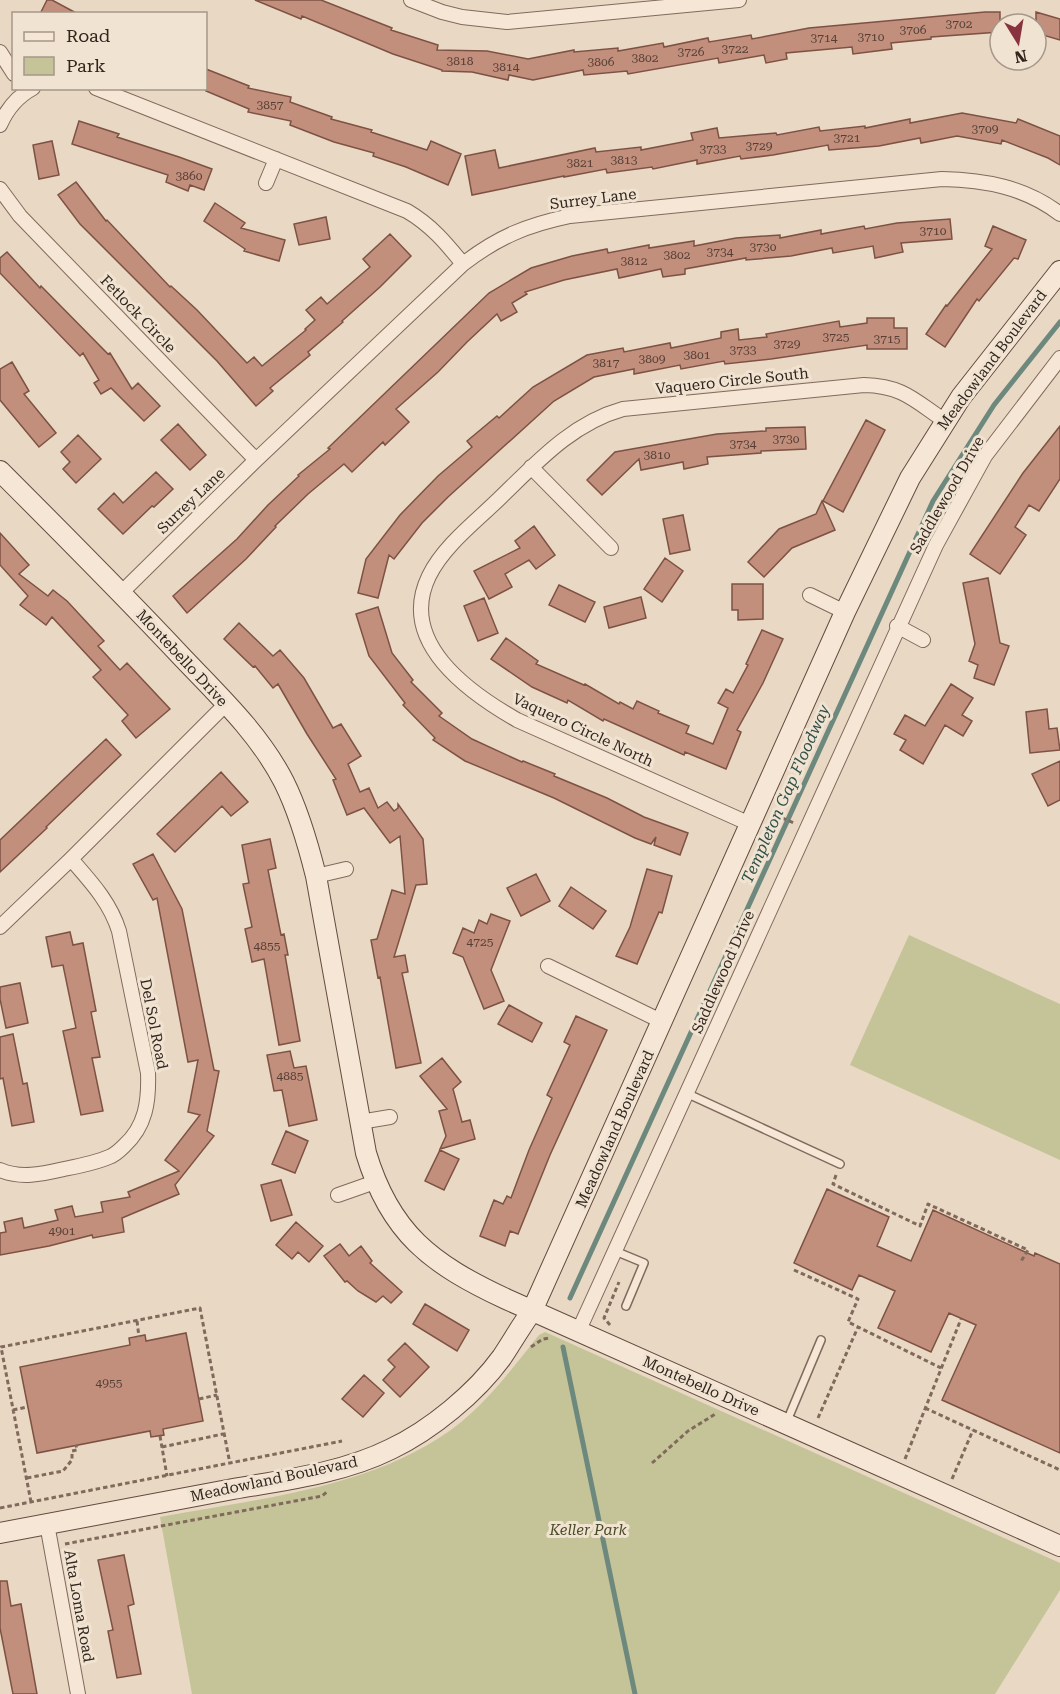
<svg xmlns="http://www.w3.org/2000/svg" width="1060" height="1694" viewBox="0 0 1060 1694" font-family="'Roboto Serif',serif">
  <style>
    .green { fill: #c5c498 }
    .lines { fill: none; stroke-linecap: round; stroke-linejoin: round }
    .stream { stroke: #6d897e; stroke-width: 5 }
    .building { fill: #c38f7d; stroke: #7d5244; stroke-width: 1.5 }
    .lane-casing { stroke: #816a5c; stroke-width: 10 }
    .street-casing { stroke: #816a5c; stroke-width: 16 }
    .secondary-casing { stroke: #634b3f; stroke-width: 22 }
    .path { stroke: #816a5c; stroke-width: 3; stroke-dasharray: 4.5 3; stroke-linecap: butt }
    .lane { stroke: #f5e6d5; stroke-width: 7 }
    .street { stroke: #f5e6d5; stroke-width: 14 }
    .secondary { stroke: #f5e6d5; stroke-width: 20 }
    .labels { text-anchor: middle; stroke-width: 6; stroke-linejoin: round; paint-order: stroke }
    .number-label { font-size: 12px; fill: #564036 }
    .street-label { font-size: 15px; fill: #32251e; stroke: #f1e3d1 }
    .park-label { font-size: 15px; font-style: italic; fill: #494c27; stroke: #f1e3d1 }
    .water-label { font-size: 16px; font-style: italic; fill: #2f5049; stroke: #f1e3d1 }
  </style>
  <rect width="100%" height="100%" fill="#e9d8c3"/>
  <path class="green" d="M909 935 1060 1004V1160L850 1065Z
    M545 1332 1060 1563V1590L995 1694H192L160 1517C260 1498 378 1488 460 1423 491 1398 514 1366 539 1335Z"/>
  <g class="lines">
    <path class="stream" d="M570 1298 933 501 994 405 1060 322
      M563 1347 635 1694"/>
  </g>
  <path class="building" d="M47 0H52L78 14H40Z
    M255 0H321L392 28 391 30 438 45 437 50 487 51 528 59 574 50V52L618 48V51L663 43 664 47 708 38 709 42 751 35 752 39 809 28 985 12H1000V32L931 37V39L891 43 892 49 853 54 852 47 786 53 787 59 766 63 764 55 719 63 718 58 628 74 627 71 584 75 583 70 533 80 509 75 508 80 472 72 442 71V70L393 54 302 16 301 19Z
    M1036 12 1060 19V40L1036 33Z
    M206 69 249 86 248 88 291 97 290 102 332 117 331 119 372 130 371 132 427 150 431 141 461 154 448 185 406 167 373 156 374 153 334 142 290 125 291 121 248 112 249 109 206 91Z
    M962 113 1016 123 1018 119 1060 136V165L1048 158 1002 140 1001 144 957 136 921 143 920 138 879 146 829 150 828 145 773 155 741 159 740 156 697 164V160L653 169 652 167 607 173 606 169 564 177V176L472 195 465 156 495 150 499 168 595 148 596 152 641 147V150L693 140 691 133 717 128 719 138 776 133 777 135 819 127 820 131 865 126V128L910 119V123Z
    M79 121 119 134 117 137 179 157 212 169 204 190 190 185 188 191 166 182 168 175 72 144Z
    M52 141 59 175 39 179 33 145Z
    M76 182 106 221 107 220 170 287 171 286 197 310 247 363 254 357 262 366 306 330 305 329 315 320 306 310 321 297 327 304 370 267 363 259 390 234 411 256 380 287 342 321 343 322 308 352 310 355 270 388 273 391 256 406 217 361 80 224 58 195Z
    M215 203 245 223 241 228 285 240 279 261 244 251 245 249 204 221Z
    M326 217 330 239 299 245 294 224Z
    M950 219 952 239 901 243 903 252 875 258 873 246 833 253 832 248 791 256 746 260V258L685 269V274L663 277 661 269 619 278 617 269 564 280 525 292 527 294 512 303 517 312 501 321 497 314 467 342 438 372 396 409 409 422 385 445 383 442 352 472 344 464 308 494 275 526 276 527 246 559 187 613 173 596 237 539 268 505 299 476 298 475 330 449 328 448 489 293 531 268 572 256 607 249 608 253 649 245V248L694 241V246L736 238 780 235V238L821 230V234L864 226 865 229 897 223Z
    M993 226 1026 240 1018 259 1014 258 979 301 977 299 945 347 926 334 946 305 947 306 992 249 985 246Z
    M7 252 40 288 41 286 108 354 110 353 132 389 138 383 160 406 144 421 111 388 101 394 94 383 99 380 83 353 80 356 0 273V258Z
    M867 318H894V328H907V349H867V345L771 359 725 364 724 361 681 369 680 365 634 374V369L594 377 554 401 448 497 422 523 394 559 389 555 378 598 358 593 366 559 400 515 438 476 472 447 467 441 497 416 499 418 533 387 587 355 623 348 624 352 670 343 671 348 721 338V332L738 329 739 340 767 337 766 334 839 321 840 327 867 323Z
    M12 362 29 391 24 394 56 433 39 447 0 400V369Z
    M866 420 885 430 843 512 823 501Z
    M178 424 206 455 190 470 161 440Z
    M1060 426V479L1039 511 1029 505 1015 527 1026 535 1000 574 970 554 1023 473Z
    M805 427 806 449 761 451V453L707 457 708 464 684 469 683 462 641 470 639 459 602 495 587 480 615 452 717 434 766 431V428Z
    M78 435 101 459 76 483 63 469 70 462 61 452Z
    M156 472 173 489 154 507 152 506 123 534 98 509 114 493 123 503Z
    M822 501 835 530 792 548 764 577 748 562 779 529 816 514Z
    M683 515 690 550 670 554 663 519Z
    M534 526 555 555 536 569 529 560 505 574 512 587 489 599 474 571 520 548 515 541Z
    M0 533 29 565 19 574 48 596 53 590 67 601 104 641 98 646 120 670 127 663 170 709 136 738 122 721 128 715 93 677 101 670 52 617 46 625 20 605 28 596 0 565Z
    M665 558 683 571 662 602 644 589Z
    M988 578 1000 643 1009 646 994 685 974 678 978 665 969 661 975 644 963 583Z
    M732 584H763V619L738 620V610H732Z
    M559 585 595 602 585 622 549 605Z
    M641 597 646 618 609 628 604 607Z
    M484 598 498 633 478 641 464 606Z
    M378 607 392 653 413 680 411 682 442 713 439 716 472 739 522 762 523 761 555 774 554 776 607 798 644 817 688 833 680 855 654 845 656 837 651 844 635 838 554 798 465 761 433 740 435 738 403 705 405 703 369 656 356 614Z
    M239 623 273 656 280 650 304 678 333 728 341 724 361 756 348 764 360 792 369 788 378 808 387 802 394 811 398 808V804L423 839 427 884 416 885 394 957 405 955 408 972 402 973 421 1063 396 1068 380 977 378 978 371 940 377 939 392 890 405 894 400 836 390 843 364 808 347 815 333 780 336 779 307 734 278 684 273 688 255 666 253 667 224 639Z
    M762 630 783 639 763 683 737 730 741 732 726 769 685 752 684 755 604 719 603 721 568 700 567 703 532 687 491 659 506 638 538 661 536 664 584 685 585 684 619 704 620 702 633 709 637 701 659 711 658 713 689 726 686 733 713 744 728 708 718 703 726 689 733 693 748 665 746 664Z
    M951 684 973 698 962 715 972 721 963 736 945 725 923 764 900 750 906 740 894 734 905 715 925 726Z
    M1047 709 1049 729 1057 728 1060 750 1030 753 1026 712Z
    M106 739 121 755 46 827 47 828 0 872V840Z
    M1060 761V800L1048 806 1032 774Z
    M221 772 248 802 231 816 222 806 175 852 157 834Z
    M270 839 276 868 268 870 281 935 284 934 288 955H285L300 1041 279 1045 264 959 252 962 245 929 252 927 243 884 249 883 242 845Z
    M153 854 182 909 214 1070 219 1071 207 1131 214 1136 175 1185 179 1194 122 1218 124 1232 93 1238 92 1235 49 1246 0 1255V1233L6 1232 4 1222 22 1218 24 1228 58 1220 55 1210 72 1206 75 1217 103 1212 101 1202 130 1197 128 1192 179 1171 165 1160 200 1115 188 1112 198 1060 188 1062 157 898 153 900 133 864Z
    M647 869 672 876 662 913 659 912 637 964 616 956 630 927Z
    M536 874 550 901 521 916 507 888Z
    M571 887 606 911 593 929 559 906Z
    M491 914 510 921 491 970 504 1001 484 1009 463 957 453 953 463 928 474 933 479 920 487 924Z
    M70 932 73 945 83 943 96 1011 91 1012 100 1057 92 1058 103 1111 81 1115 63 1031 76 1028 63 965 52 967 46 937Z
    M20 983 28 1023 6 1028 0 999V987Z
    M509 1005 542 1023 532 1042 498 1024Z
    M576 1016 607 1030 550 1155 518 1234 510 1231 505 1246 480 1236 494 1200 503 1204 507 1196 511 1198 529 1150 552 1098 547 1095 570 1045 564 1042Z
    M13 1034 23 1084 27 1083 34 1122 12 1126 3 1078 0 1079V1037Z
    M290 1051 294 1068 306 1066 317 1120 289 1126 282 1090 274 1091 267 1055Z
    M442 1058 461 1082 453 1089 462 1122 470 1120 475 1139 440 1149 446 1136 439 1111 447 1109 420 1076Z
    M286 1131 308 1141 295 1173 272 1164Z
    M440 1150 459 1159 444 1190 425 1181Z
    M281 1180 292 1215 271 1221 261 1185Z
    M827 1189 889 1217 877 1246 911 1261 933 1210 1034 1256 1035 1253 1060 1264V1453L942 1400 976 1325 949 1313 931 1352 878 1328 895 1291 859 1275 852 1290 794 1263Z
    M296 1222 323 1246 309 1262 298 1252 292 1259 276 1245Z
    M340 1244 349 1256 361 1246 372 1261 370 1263 402 1292 391 1303 383 1296 376 1302 358 1291 347 1281 345 1282 324 1256Z
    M425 1304 469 1330 457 1351 413 1324Z
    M186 1333 203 1421 163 1429 164 1435 151 1437 150 1431 37 1453 20 1367 130 1345 129 1338 145 1335 146 1341Z
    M405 1343 429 1367 400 1397 383 1380 395 1367 388 1360Z
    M364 1375 384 1393 363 1417 342 1399Z
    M124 1555 134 1604 128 1606 141 1674 117 1678 108 1631 113 1630 98 1560Z
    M0 1581H7L11 1606 21 1604 37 1694H13L0 1628Z"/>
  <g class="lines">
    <g class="lane-casing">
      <path id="lane" d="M686 1093 840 1164
        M615 1251 644 1263 626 1306
        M787 1421 821 1340"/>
    </g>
    <g class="street-casing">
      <path id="street" d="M411 0 442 12 462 17 507 22 739 0
        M0 52 14 74
        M96 88 407 211C431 225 446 243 463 264
        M0 125C7 109 18 96 33 88
        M266 183 276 159
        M0 189 20 216 256 460
        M531 467 611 548
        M121 593 256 460 463 264C498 237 527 225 570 216L942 179C985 180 1025 187 1060 214
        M810 595 845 612
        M897 626 923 640
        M750 824 517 720C468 692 397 642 429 576 444 545 478 520 502 496 539 460 573 423 623 409L864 385C903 386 914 400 945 421
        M316 876 346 869
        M0 927 71 859 226 704
        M548 966 663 1022
        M360 1122 390 1117
        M0 1170C21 1179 42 1174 64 1169 79 1166 95 1163 109 1157 115 1155 120 1150 124 1146 146 1126 149 1101 148 1073L119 931C110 902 91 882 71 859
        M338 1195 375 1182
        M578 1332 936 545 985 456 1060 358
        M47 1524 78 1694"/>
    </g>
    <g class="secondary-casing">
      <path id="secondary" d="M0 471C61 532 122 593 181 656 218 695 259 733 284 782 299 812 308 844 316 876L366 1153C390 1233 431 1264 506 1299L1060 1546
        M0 1533C77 1518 155 1504 233 1489 285 1480 343 1473 391 1449 431 1430 476 1393 502 1357 512 1342 521 1326 532 1311L845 612 910 478 961 397 1060 271"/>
    </g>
    <path class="path" d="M782 818 794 823
      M836 1175 833 1184 920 1226 928 1204 1028 1250 1020 1263
      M794 1270 858 1299 848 1322 941 1368
      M137 1321 139 1337
      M610 1325 604 1318 619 1282
      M531 1347 543 1339 549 1338
      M199 1399 217 1395
      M925 1408 1060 1470
      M13 1410 27 1407
      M818 1418 858 1327
      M160 1436 167 1476
      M162 1447 223 1434
      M905 1459 961 1319
      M652 1463 688 1431 717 1413
      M27 1478 63 1471 72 1460V1451L77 1450 76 1445
      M952 1479 973 1430
      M31 1502 1 1347 200 1308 230 1464
      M0 1508 342 1441
      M65 1544 322 1496 328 1491"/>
    <use href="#lane" class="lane"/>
    <use href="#street" class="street"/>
    <use href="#secondary" class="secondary"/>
  </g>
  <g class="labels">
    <g class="number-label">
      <text x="959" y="28">3702</text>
      <text x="913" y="34">3706</text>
      <text x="871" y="41">3710</text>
      <text x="824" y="42">3714</text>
      <text x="735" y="53">3722</text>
      <text x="691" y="56">3726</text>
      <text x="645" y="62">3802</text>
      <text x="460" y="65">3818</text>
      <text x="601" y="66">3806</text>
      <text x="506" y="71">3814</text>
      <text x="270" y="109">3857</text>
      <text x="985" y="133">3709</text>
      <text x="847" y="142">3721</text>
      <text x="759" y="150">3729</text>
      <text x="713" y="153">3733</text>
      <text x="624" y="164">3813</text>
      <text x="580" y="167">3821</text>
      <text x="189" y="180">3860</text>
      <text x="933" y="235">3710</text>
      <text x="763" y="251">3730</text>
      <text x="720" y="256">3734</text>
      <text x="677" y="259">3802</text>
      <text x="634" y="265">3812</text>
      <text x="836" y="341">3725</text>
      <text x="887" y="343">3715</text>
      <text x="787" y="348">3729</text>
      <text x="743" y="354">3733</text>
      <text x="697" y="359">3801</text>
      <text x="652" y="363">3809</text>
      <text x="606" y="367">3817</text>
      <text x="786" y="443">3730</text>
      <text x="743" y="448">3734</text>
      <text x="657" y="459">3810</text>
      <text x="480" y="946">4725</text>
      <text x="267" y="950">4855</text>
      <text x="290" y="1080">4885</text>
      <text x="62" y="1235">4901</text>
      <text x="109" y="1387">4955</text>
    </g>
    <g class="street-label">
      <text transform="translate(593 199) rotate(-7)" y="5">Surrey Lane</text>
      <text transform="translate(138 314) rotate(46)" y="5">Fetlock Circle</text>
      <text transform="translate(992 360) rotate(-53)" y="5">Meadowland Boulevard</text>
      <text transform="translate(732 381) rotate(-6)" y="5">Vaquero Circle South</text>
      <text transform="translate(947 495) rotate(-60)" y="5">Saddlewood Drive</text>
      <text transform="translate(191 501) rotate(-44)" y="5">Surrey Lane</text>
      <text transform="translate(182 658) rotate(47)" y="5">Montebello Drive</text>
      <text transform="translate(583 730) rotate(25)" y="5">Vaquero Circle North</text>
      <text transform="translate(723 972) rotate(-66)" y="5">Saddlewood Drive</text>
      <text transform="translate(154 1024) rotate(79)" y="5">Del Sol Road</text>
      <text transform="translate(615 1129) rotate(-66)" y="5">Meadowland Boulevard</text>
      <text transform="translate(701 1386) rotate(24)" y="5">Montebello Drive</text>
      <text transform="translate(274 1479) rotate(-12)" y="5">Meadowland Boulevard</text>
      <text transform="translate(79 1606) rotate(80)" y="5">Alta Loma Road</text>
    </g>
    <g class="park-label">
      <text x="588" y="1535">Keller Park</text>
    </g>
    <g class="water-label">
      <text transform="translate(785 794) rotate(-66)" y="6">Templeton Gap Floodway</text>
    </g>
  </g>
  <rect x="12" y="12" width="195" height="78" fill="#f1e3d1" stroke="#a59789" stroke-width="1.5"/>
  <rect x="24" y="32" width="30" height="9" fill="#f5e6d5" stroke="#a59789" stroke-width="1.5"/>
  <text x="66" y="42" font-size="18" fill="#32251e">Road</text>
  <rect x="24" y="57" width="30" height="18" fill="#c5c498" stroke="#a59789" stroke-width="1.5"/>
  <text x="66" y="72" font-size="18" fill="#32251e">Park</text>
  <g transform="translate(1018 42) rotate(169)"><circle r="28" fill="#f1e3d1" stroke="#a59789" stroke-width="1.5"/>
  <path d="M0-4.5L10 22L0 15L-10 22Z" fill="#893240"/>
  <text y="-9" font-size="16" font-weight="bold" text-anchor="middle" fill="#32251e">N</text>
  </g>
</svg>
